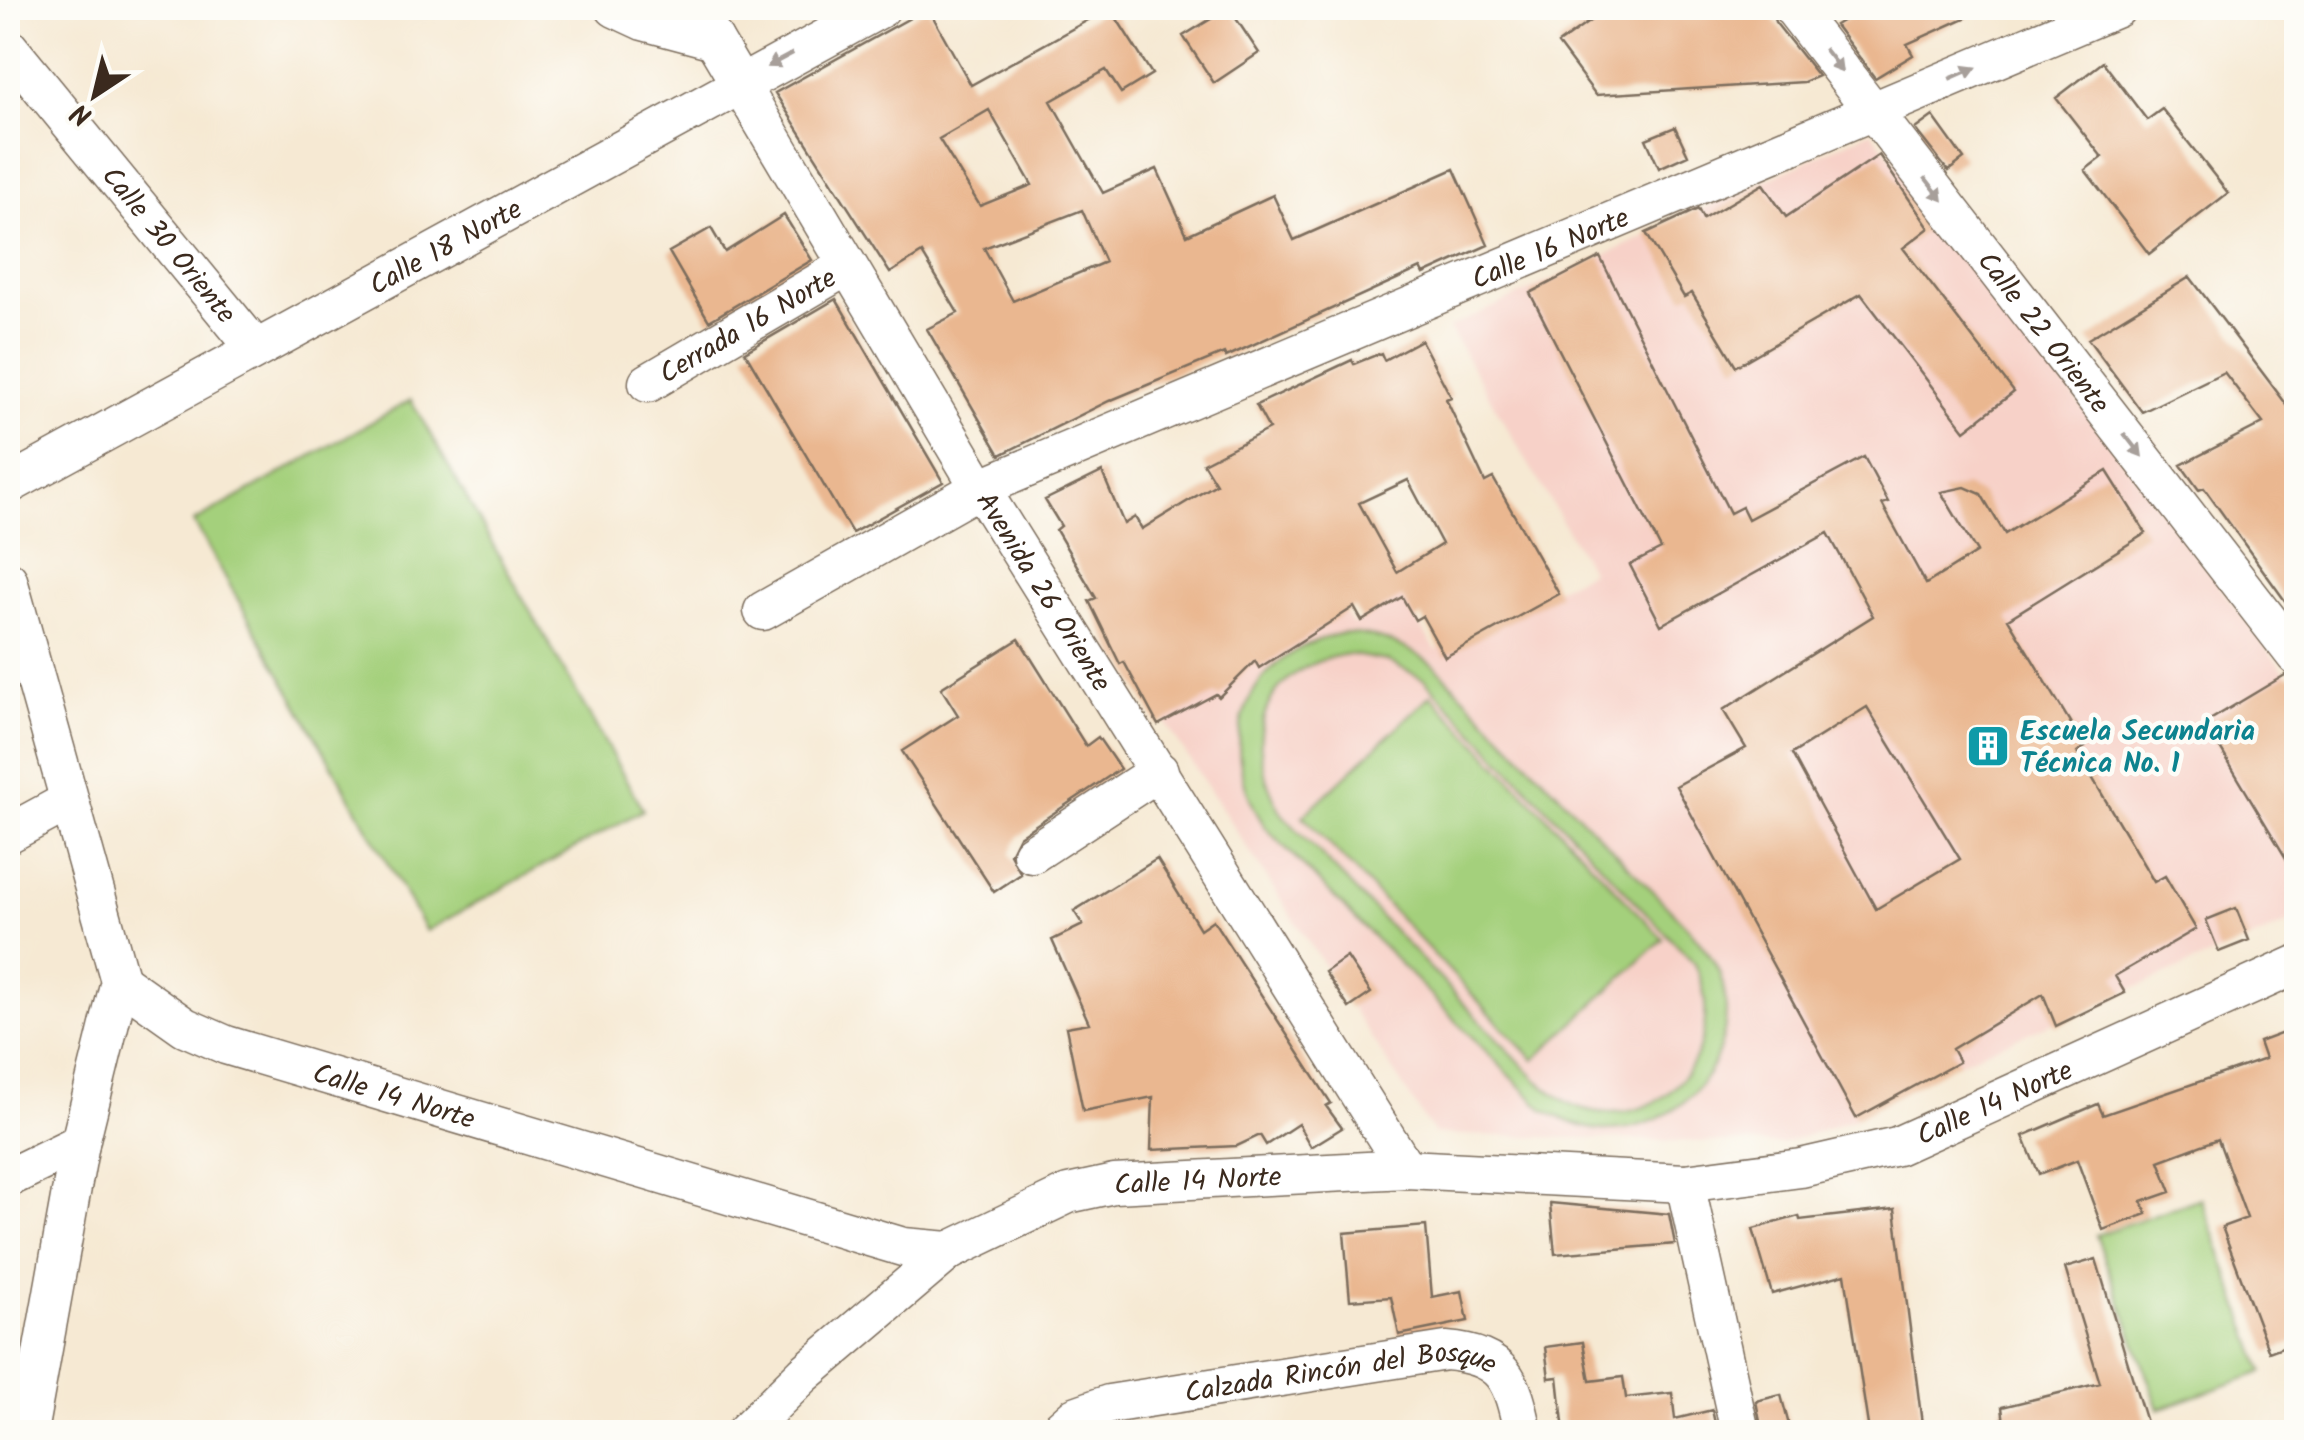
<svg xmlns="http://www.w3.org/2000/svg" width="2304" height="1440" viewBox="0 0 2304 1440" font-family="Kalam,sans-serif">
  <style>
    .built { fill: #f7d1c8 }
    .green { fill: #a4d07c; stroke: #707d4d; stroke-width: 2.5; fill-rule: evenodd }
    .building { fill: #eab790; fill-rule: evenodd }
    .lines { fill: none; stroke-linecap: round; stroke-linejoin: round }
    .minor-casing { stroke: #7c6d5d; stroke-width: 41 }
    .minor { stroke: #fff; stroke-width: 38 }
    .oneway { fill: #a79f9a }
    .labels { text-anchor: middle; stroke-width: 9; stroke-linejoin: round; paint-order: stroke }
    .street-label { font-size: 28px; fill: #3b2a1e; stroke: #fdfcf7 }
    .culture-label { font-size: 28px; font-weight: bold; fill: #0d838f; stroke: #fdfcf7; text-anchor: start }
  </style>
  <rect width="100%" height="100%" fill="#fdfcf7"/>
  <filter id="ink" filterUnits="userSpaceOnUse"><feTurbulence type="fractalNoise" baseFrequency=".01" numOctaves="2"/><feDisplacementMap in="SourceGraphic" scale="20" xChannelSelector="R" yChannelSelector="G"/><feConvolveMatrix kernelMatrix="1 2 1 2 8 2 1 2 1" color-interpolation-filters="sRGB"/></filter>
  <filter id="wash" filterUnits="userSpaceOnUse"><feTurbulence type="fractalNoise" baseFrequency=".0048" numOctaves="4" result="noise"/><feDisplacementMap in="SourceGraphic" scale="40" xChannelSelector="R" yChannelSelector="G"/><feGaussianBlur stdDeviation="2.25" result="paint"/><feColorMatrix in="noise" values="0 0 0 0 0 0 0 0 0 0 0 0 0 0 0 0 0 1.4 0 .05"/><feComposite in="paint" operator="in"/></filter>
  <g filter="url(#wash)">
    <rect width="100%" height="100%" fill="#f6e9d3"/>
    <path class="built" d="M1871 131 2296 687V920L1959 1062 1856 1118 1782 1144 1434 1134 1158 711 1334 599 1353 625 1399 594 1436 650 1591 571 1449 328Z"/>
    <path class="green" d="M411 400 643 810 426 931 194 522Z
      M1344 633C1381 635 1405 645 1435 666L1692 932C1703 947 1716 960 1721 978 1744 1056 1683 1133 1603 1130 1581 1129 1563 1119 1544 1110L1266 828C1210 743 1244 653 1344 633ZM1348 654 1387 661 1424 679 1695 964C1730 1040 1672 1133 1584 1109 1566 1104 1553 1093 1538 1081L1282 814C1241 742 1257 668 1348 654Z
      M1431 695 1663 939 1534 1060 1303 816Z
      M2201 1198 2263 1372 2159 1409 2096 1235Z"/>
    <g id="blocks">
      <path class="building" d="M928 8 971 85 1110 8 1152 74 1121 93 1106 70 1051 101 1103 193 1157 169 1187 235 1273 195 1294 240 1454 169 1488 245 1424 274 1421 268 1226 357 1224 353 1109 401 1000 455 927 329 958 313 922 253 890 273 775 93ZM989 110 1032 185 980 206 939 139ZM1082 210 1105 262 1013 301 984 248Z
        M1229 8 1259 53 1214 83 1183 36Z
        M1608 8H1771L1775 22 1818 76 1804 82 1596 95 1558 44Z
        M1863 8H1987L1907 44 1913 55 1875 78 1835 25Z
        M2103 62 2147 120 2162 109 2228 193 2149 254 2085 170 2102 157 2056 98Z
        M1933 116 1964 159 1948 171 1915 129Z
        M1675 127 1688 155 1659 168 1646 139Z
        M1879 155 1929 228 1903 248 2014 392 1965 430 1861 294 1736 366 1692 293 1684 297 1646 233 1698 209 1703 219 1763 184 1786 217Z
        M784 215 812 260 709 321 669 252 711 228 725 252Z
        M1600 257 1730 513 1742 507 1748 519 1864 457 1888 502 1882 504 1926 584 1977 552 1941 492 1965 487 1981 494 2005 534 2107 471 2146 533 2008 619 2085 747 2077 752 2154 882 2165 876 2196 929 2115 976 2125 993 2056 1026 2043 994 1952 1049 1959 1062 1856 1118 1676 786 1746 748 1723 710 1873 616 1828 533 1661 625 1630 565 1661 549 1530 293ZM1867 707 1960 859 1876 909 1792 754Z
        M2190 277 2296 417V616L2204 488 2199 490 2181 465 2263 423 2224 372 2142 412 2088 339Z
        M836 299 943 482 852 533 745 352Z
        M1421 340 1451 397 1446 399 1485 482 1493 478 1559 594 1445 657 1422 616 1415 620 1402 597 1362 621 1354 607 1259 668 1255 661 1219 697 1216 694 1158 725 1124 662 1120 664 1089 601 1096 598 1056 530 1061 526 1045 500 1102 472 1124 524 1135 517 1142 529 1216 484 1203 463 1269 429 1256 405 1352 360 1354 364 1381 353 1384 360ZM1408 480 1442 544 1397 572 1359 503Z
        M1019 639 1086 746 1098 737 1120 769 1019 836 1010 854 1021 874 994 892 902 751 958 715 941 688Z
        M2285 675 2296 678V875L2205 723Z
        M1157 859 1200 929 1213 920 1331 1103 1326 1106 1342 1128 1311 1147 1298 1124 1266 1145 1260 1135 1237 1146 1151 1150 1153 1097 1083 1111 1066 1027 1089 1023 1052 940 1083 925 1074 911Z
        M2236 908 2249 940 2219 952 2206 920Z
        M1347 957 1371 993 1349 1008 1325 972Z
        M2296 1028V1152L2285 1156 2296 1186V1342L2269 1352 2222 1227 2247 1218 2218 1139 2159 1161 2171 1192 2142 1202 2147 1214 2103 1230 2077 1160 2039 1175 2023 1136 2098 1104 2103 1115 2265 1059 2259 1042Z
        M1550 1203 1669 1214 1675 1244 1555 1254Z
        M1895 1209 1923 1432H1869L1845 1274 1772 1294 1753 1229 1799 1216 1800 1220Z
        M1426 1226 1432 1297 1462 1291 1468 1321 1399 1335 1391 1297 1350 1300 1344 1233Z
        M2096 1259 2149 1432H2005L2002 1407 2100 1383 2065 1268Z
        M1583 1342 1590 1381 1623 1377 1626 1398 1672 1393 1675 1419 1712 1410 1717 1432H1564L1558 1377 1549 1378 1545 1347Z
        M1781 1395 1790 1429 1762 1432 1756 1401Z"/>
    </g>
  </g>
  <g filter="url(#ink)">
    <use href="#blocks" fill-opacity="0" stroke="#7c6d5d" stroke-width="2.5"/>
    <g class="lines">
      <g class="minor-casing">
        <g id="minor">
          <path d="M615 8 643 21 714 40"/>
          <path id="s1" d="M695 8 980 488 1406 1169"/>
          <path id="s2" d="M1793 8 2296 656"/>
          <path id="s3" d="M8 47 255 348"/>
          <path id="s4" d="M648 383 847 266"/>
          <path id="s5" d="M8 485 881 8"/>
          <path d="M8 580 120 981 80 1143 28 1432"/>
          <path id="s6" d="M763 611 980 488 2117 8"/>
          <path d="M8 834 67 802"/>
          <path d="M1032 854 1159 771"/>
          <path id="s7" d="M120 981 185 1027 226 1045 903 1247 949 1251 1068 1194 1114 1184 1406 1169 1685 1183 1801 1168 1897 1146 2296 965"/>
          <path d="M8 1178 80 1143"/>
          <path d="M1685 1183 1740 1432"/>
          <path d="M745 1432 804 1374 949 1251"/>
          <path id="s8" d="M1057 1432 1075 1416 1109 1404 1446 1351C1505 1356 1512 1380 1523 1432"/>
        </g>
      </g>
      <use href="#minor" class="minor"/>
    </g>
    <defs><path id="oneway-solid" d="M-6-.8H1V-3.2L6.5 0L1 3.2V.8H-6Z" transform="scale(2.5)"/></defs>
    <g class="oneway">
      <use href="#oneway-solid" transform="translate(780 60) rotate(152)"/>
      <use href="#oneway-solid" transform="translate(1833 60) rotate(52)"/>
      <use href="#oneway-solid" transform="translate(1963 73) rotate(-23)"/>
      <use href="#oneway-solid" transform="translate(1934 189) rotate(52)"/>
      <use href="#oneway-solid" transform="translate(2133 445) rotate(52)"/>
    </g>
  </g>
  <defs>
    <g id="building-square" transform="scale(2.25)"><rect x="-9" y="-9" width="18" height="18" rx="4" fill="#0f9aa8" stroke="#fdfcf7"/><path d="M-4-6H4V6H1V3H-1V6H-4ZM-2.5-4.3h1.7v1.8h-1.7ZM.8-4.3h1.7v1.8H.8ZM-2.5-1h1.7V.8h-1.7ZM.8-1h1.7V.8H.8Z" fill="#fff"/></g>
  </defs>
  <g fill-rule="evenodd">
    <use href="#building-square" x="1988" y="746"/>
  </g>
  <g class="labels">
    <g class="street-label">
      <text dy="10" stroke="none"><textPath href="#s3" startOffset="255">Calle 30 Oriente</textPath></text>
      <text dy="10" stroke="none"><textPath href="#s5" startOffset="498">Calle 18 Norte</textPath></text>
      <text dy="10" stroke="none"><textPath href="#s6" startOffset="868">Calle 16 Norte</textPath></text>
      <text dy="10" stroke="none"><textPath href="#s4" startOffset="115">Cerrada 16 Norte</textPath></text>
      <text dy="10" stroke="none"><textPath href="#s2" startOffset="410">Calle 22 Oriente</textPath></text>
      <text dy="10" stroke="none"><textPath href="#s1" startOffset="680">Avenida 26 Oriente</textPath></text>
      <text dy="10" stroke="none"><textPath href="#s7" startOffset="300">Calle 14 Norte</textPath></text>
      <text dy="10" stroke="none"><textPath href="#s7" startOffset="1950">Calle 14 Norte</textPath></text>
      <text dy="10" stroke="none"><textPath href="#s7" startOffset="1140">Calle 14 Norte</textPath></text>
      <text dy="10" stroke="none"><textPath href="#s8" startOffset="295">Calzada Rincón del Bosque</textPath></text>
    </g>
    <g class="culture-label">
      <text x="2020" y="740">Escuela Secundaria<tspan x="2020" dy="32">Técnica No. 1</tspan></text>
    </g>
  </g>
  <rect width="2304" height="1440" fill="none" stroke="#fdfcf7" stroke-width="40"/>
  <g transform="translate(95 95) rotate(215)" stroke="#fdfcf7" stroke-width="8" paint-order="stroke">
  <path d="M0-8L18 38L0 25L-18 38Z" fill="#3b2a1e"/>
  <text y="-15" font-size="28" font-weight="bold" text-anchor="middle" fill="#3b2a1e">N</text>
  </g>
</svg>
